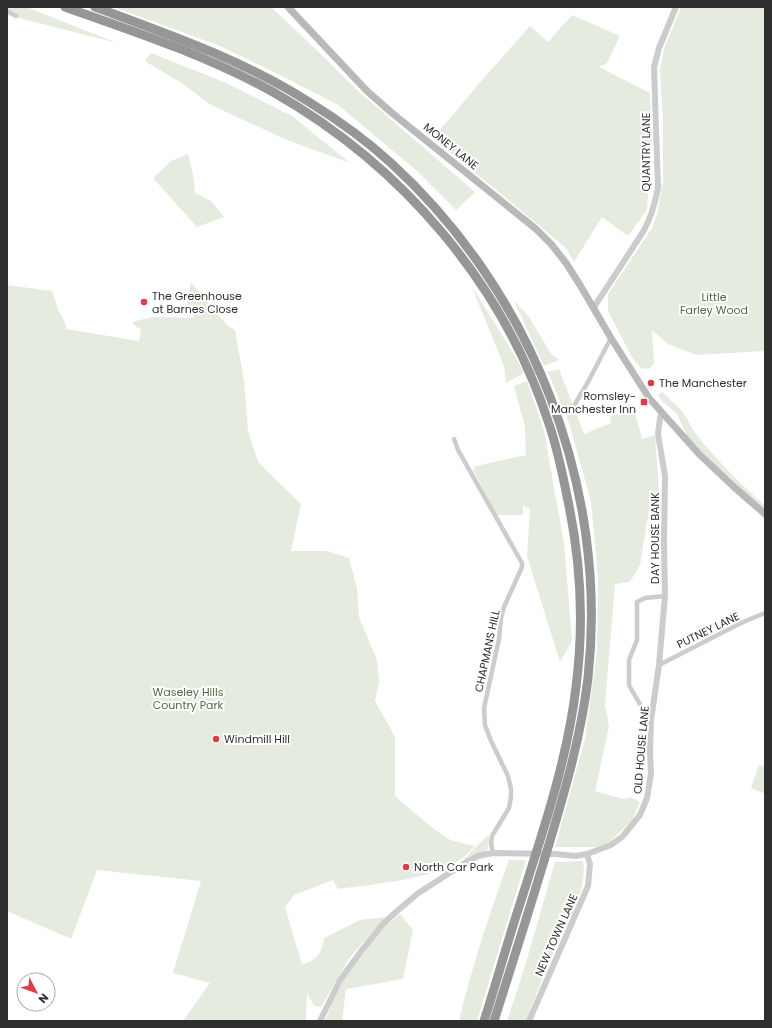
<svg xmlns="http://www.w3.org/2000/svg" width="772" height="1028" viewBox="0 0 772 1028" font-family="Poppins,sans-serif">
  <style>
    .green { fill: #e5ebde }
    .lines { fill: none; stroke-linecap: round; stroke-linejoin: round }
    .minor { stroke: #ccc; stroke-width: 4.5 }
    .tertiary { stroke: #ccc; stroke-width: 6 }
    .secondary { stroke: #b9b9b9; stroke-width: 7 }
    .motorway { stroke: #969696; stroke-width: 9 }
    .poi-dot { fill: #da3d4c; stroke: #fff; stroke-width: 1.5 }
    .labels { text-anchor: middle; stroke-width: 4; stroke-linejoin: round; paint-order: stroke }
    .street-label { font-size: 11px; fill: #2f2f2f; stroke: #fff }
    .poi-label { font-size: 11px; fill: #2f2f2f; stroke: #fff; text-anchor: start }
    .park-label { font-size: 11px; fill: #53683f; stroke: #fff }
  </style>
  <rect width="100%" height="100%" fill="#fff"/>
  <path class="green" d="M7 7H26L117 43 7 15Z
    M114 7H271L299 33 358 91 475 192 456 210 417 171 338 105 282 76 220 46Z
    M681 7H765V351L696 355 668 344 652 330 654 363 650 368 645 369 641 368 633 359 608 311V294L652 228 657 214 663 181V120L660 71 664 49Z
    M572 15 620 36 607 63 599 67 650 93 652 135 647 210 628 236 602 217 574 262 565 247 433 138 489 72 530 26 548 42Z
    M151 53 224 82 292 116 350 163 287 140 211 105 183 84 145 61Z
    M188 154 193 174 195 193 211 201 224 217 197 227 153 178 171 161Z
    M191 282 227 325 235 330 244 381 248 431 258 462 301 504 291 551H327L349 558 357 588 359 617 377 660 379 682 375 701 395 737V796L431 827 450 840 475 846C470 851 466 856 461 859 434 880 372 884 338 889L333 880 294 895 285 907 302 965C317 959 322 954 324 938L360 920 386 917 350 957 321 1007 314 1006 307 993 306 1021H183L210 983 173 973 201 881 97 870 71 939 7 911V285L52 291 58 309 66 325V329L139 341 141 329 137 328 132 322 152 317 195 318 187 304Z
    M471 285 515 356 524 373 506 383 504 366Z
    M513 299 529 317 551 354 559 360 544 366Z
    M559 369 584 434 611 423 610 417 628 410 629 406 633 405 642 439 655 435 660 505 650 504 640 565 630 582 615 584 605 705 609 726 595 791 623 799 630 797 640 802 632 820 610 842 597 847H555L585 739 597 651 598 576 591 501 569 423 548 372Z
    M527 381 544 431 564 543 572 641 560 662 527 556 530 509 523 506V515H497L473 470 476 466 526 455 525 427 514 386Z
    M663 392C668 399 675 403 680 409 687 417 692 429 699 438 719 462 741 485 765 506V511L737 486 688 438 677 414 662 401 658 395Z
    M759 765 765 767V794L751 788Z
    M487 836H489L488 849 485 852 468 860 464 859Z
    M509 860H526L477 1021H459C472 966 490 913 509 860Z
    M583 861C589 893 560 937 547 967 540 985 533 1003 526 1021H507L525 966 555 862Z
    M400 914 413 930 403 979 346 989 342 1021H325L339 985 383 928Z"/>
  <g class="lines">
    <path class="minor" d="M7 11 16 16
      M575 404 588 382 611 338
      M454 439 458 450 522 563V567L504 607 501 618 499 639 484 708 485 725 491 741 508 776 511 789V797L509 808 492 836 491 843 493 853
      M659 665 741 623 765 613
      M651 720 645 713 630 687 629 684V660L637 640V602L645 598 665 596"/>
    <path class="tertiary" d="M594 307 643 232C651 218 655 204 658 188L654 67 659 48 676 7
      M320 1021 340 980 362 950 383 924 396 912 417 894 465 863 478 856 493 853 555 854 576 856 587 854 611 845 622 837 640 815 647 798 651 774 650 751 651 720 659 665 665 596 664 544 665 476 658 434 660 418 662 413
      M529 1021 588 886 590 864 587 854"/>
    <path class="secondary" d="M288 7 367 91 392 113 536 229 551 244 566 263 580 285 611 338 649 398 699 454 735 488 765 514"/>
    <path class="motorway" d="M65 7C136 32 208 56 273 92 402 165 505 285 550 427 558 451 563 476 568 501 581 562 584 625 576 687 567 763 541 837 518 910 506 947 496 984 484 1021
      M95 7C168 34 243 60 309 102 338 120 366 140 391 163 532 292 609 487 588 678 581 737 564 794 547 851 530 908 512 964 494 1021"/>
  </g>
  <g class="poi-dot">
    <circle cx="144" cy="302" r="4"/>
    <circle cx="651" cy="383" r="4"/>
    <rect x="640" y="398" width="8" height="8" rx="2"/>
    <circle cx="216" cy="739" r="4"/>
    <circle cx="406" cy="867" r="4"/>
  </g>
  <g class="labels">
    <g class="street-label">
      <text transform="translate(451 146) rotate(39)" y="4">MONEY LANE</text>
      <text transform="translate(646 152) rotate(-90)" y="4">QUANTRY LANE</text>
      <text transform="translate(655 538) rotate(-90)" y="4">DAY HOUSE BANK</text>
      <text transform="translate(708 630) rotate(-26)" y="4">PUTNEY LANE</text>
      <text transform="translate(487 651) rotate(-78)" y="4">CHAPMANS HILL</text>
      <text transform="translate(641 750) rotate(-85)" y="4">OLD HOUSE LANE</text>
      <text transform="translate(556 935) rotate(-66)" y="4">NEW TOWN LANE</text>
    </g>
    <g class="poi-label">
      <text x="152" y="300">The Greenhouse<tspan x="152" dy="13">at Barnes Close</tspan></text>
      <text x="659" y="387">The Manchester</text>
      <text x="636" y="400" text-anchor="end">Romsley-<tspan x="636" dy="13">Manchester Inn</tspan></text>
      <text x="224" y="743">Windmill Hill</text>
      <text x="414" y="871">North Car Park</text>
    </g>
    <g class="park-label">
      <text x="714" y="301">Little<tspan x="714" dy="13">Farley Wood</tspan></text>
      <text x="188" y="696">Waseley Hills<tspan x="188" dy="13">Country Park</tspan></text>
    </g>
  </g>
  <rect width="772" height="1028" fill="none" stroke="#2f2f2f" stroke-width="16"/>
  <g transform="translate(36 992) rotate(131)"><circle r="19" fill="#ffffff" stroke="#acacac"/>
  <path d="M0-3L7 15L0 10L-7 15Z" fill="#da3d4c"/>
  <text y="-6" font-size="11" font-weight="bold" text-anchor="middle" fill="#2f2f2f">N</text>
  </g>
</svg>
